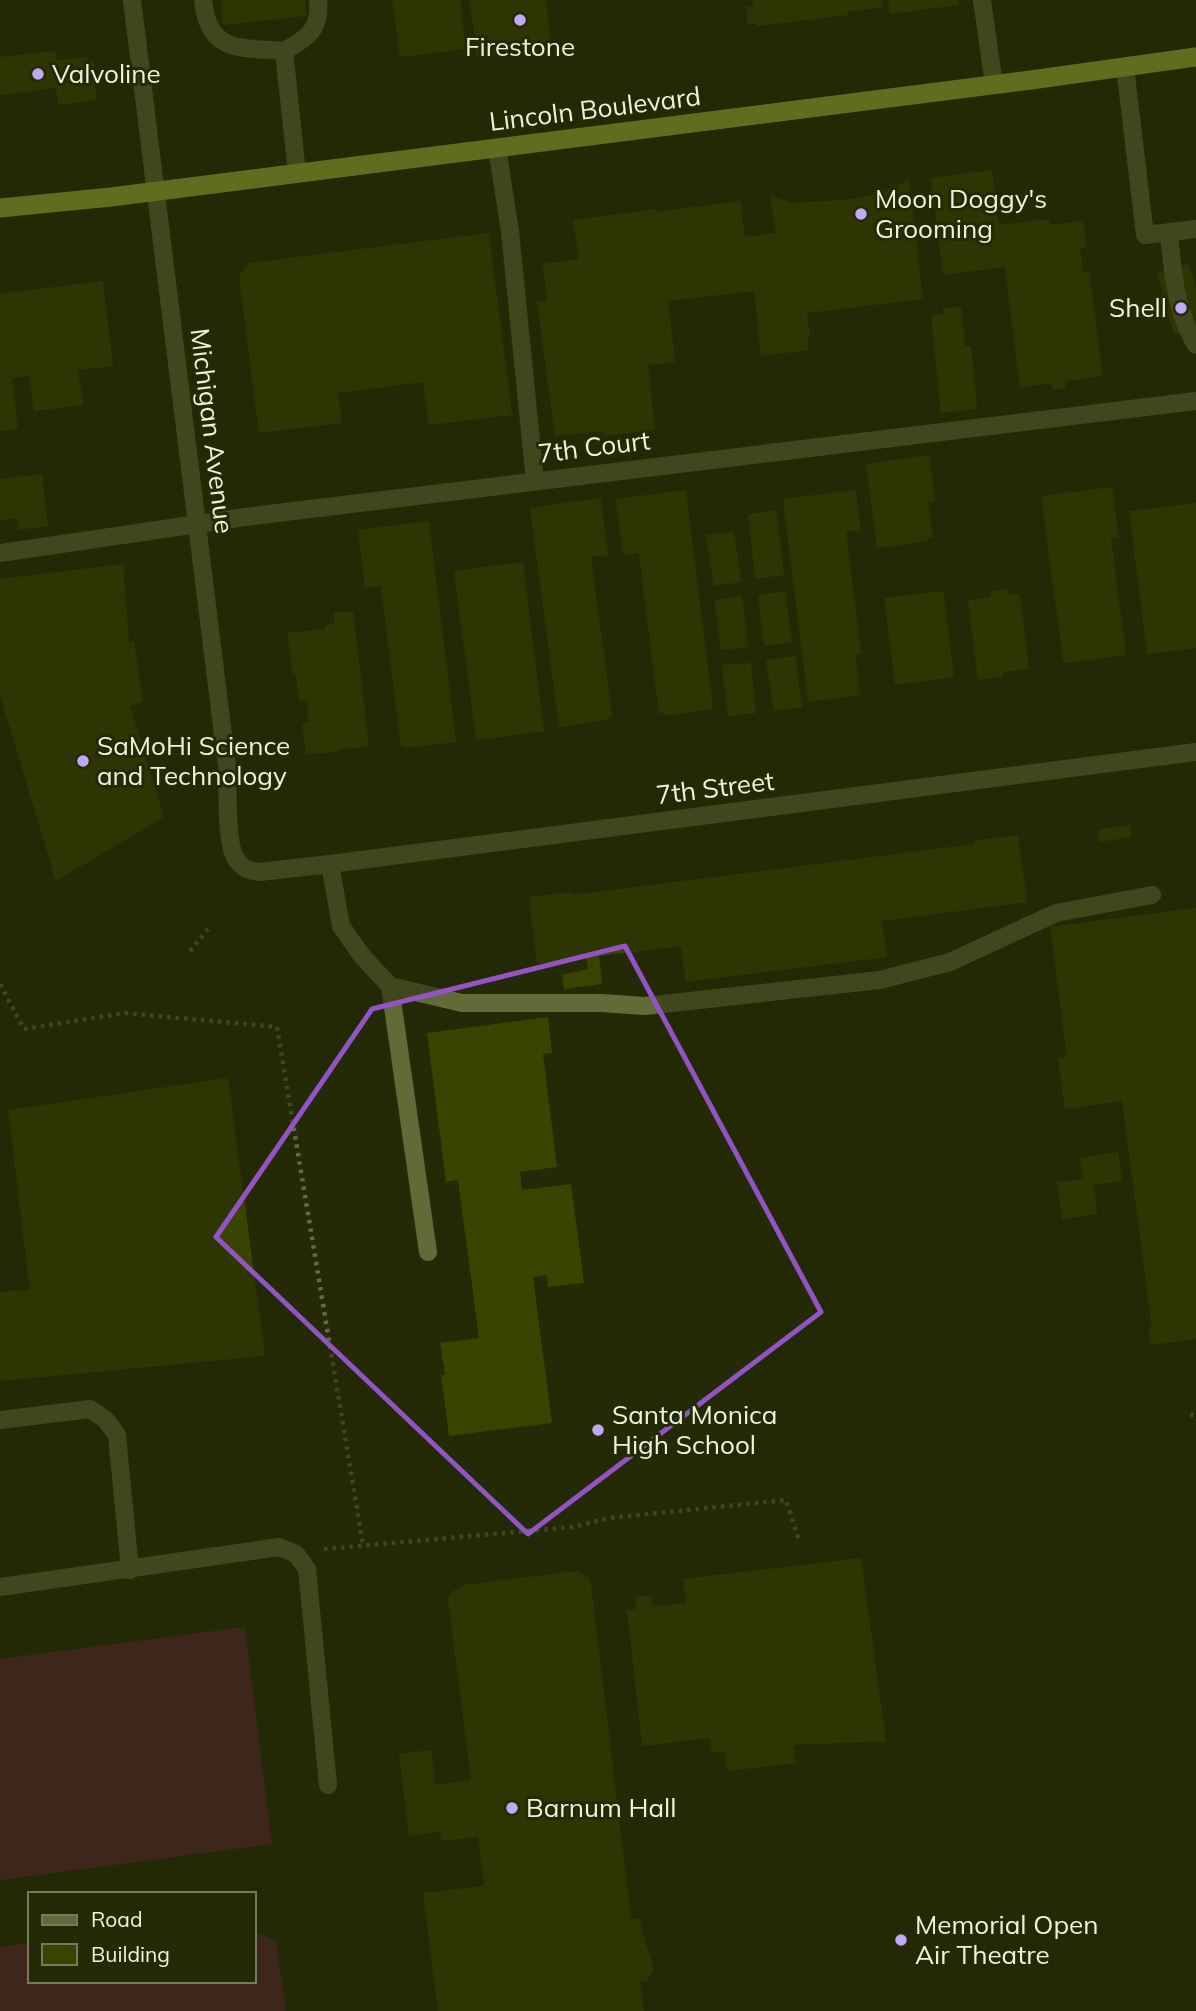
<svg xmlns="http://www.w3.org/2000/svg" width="1196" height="2011" viewBox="0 0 1196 2011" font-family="Mulish,sans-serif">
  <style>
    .garden { fill: #5c243b }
    .building { fill: #3b4301 }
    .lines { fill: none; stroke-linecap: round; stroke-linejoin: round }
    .path { stroke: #626848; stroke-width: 4.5; stroke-dasharray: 3.5 5; stroke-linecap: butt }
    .service { stroke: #626b38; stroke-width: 18 }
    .minor { stroke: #626b38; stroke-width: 18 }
    .trunk { stroke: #abbe3c; stroke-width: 19 }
    .marked { fill: none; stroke: #9254c4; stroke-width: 5; stroke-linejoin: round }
    .poi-dot { fill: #bfa9f4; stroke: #242906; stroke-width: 2.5 }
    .labels { text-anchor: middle; stroke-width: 6; stroke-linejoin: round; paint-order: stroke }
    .poi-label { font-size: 26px; fill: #edf3da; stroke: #242906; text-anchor: start }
    .street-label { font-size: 26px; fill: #edf3da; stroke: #242906 }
  </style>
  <rect width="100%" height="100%" fill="#242906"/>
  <path class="garden" d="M245 1627 272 1844 0 1880V1659Z
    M254 1932 276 1941 286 2011H0V1947L30 1943V1981H254Z"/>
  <path class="building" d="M221 0H305L306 16 223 25Z
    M392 0H460L466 49 400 57Z
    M470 0H546L552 49 477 58Z
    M753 0H881L882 7 847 12 848 15 757 26 756 23 748 24 746 7 754 6Z
    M888 0H958L959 5 890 14Z
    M56 51 57 60 87 57 88 62 93 61 97 100 58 105 56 88 0 95V57Z
    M992 170 999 225 1049 219 1050 225 1083 221 1087 247 1080 248 1083 273 1089 272 1103 376 1065 381 1066 388 1052 390 1051 383 1020 387 1005 267 943 275 931 178Z
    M909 180 923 299 807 313 810 337H807L809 350 761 356 754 291 668 301 675 362 648 365 655 430 605 436 604 431 555 436 537 302 547 301 543 264 579 259 573 220 656 209V212L740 201 745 237 776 233 770 196 792 203 845 200 879 194Z
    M489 233 512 415 429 425 423 382 338 393 342 423 259 433 239 276 249 263Z
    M1189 264 1196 288V329L1174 335 1157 273Z
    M103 281 113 366 78 370 83 405 34 411 29 376 12 378 18 429 0 431V294Z
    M961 307 965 346H971L977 409 941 413 931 316 943 314V308Z
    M929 455 935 502H928L933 537 928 538 927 541 877 548 866 464Z
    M42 474 48 526 18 530 17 518 0 520V479Z
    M1112 487 1119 538H1111L1126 655 1065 663 1063 660 1041 496Z
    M686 490 713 709 663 716V712L659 713 639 553 623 555 616 499Z
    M856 490 861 531H846L861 654 855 655 860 695 808 702 783 499Z
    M601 498 608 555 591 557 612 715 607 717V720L559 727 530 508Z
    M1196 503V648L1147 654 1129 511Z
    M776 510 784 575 755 579 748 514Z
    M429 521 456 742 406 748V746H401L381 586 365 588 358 530Z
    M734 532 741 582 714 586 706 535Z
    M523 562 544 731 476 740 454 571Z
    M123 564 129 643 134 642 143 702 130 706 164 817 56 881 0 695V579Z
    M1009 589V595L1020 594 1029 669 1003 672V676L978 680 968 600 991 597 990 591Z
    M785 591 792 642 764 646 758 595Z
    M943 591 954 677 895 685 884 598Z
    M742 596 748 647 721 650 715 600Z
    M353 611 369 746 337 750 338 752 306 754 302 723 309 722 307 701H299L296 674 293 675 287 633 326 629 325 625 335 624 334 613Z
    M795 656 802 707 774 711 766 660Z
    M751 663 756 713 728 716 722 665Z
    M1129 825 1131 837 1099 842 1098 830Z
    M1018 835 1027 902 882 921 887 957 686 982 681 946 599 956 602 984 564 989 562 975 588 969 586 958 537 964 529 897 571 892V895L975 844 974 841Z
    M1196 908V1339L1151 1345 1148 1328 1152 1327 1122 1101 1065 1109 1058 1058 1067 1057 1050 927Z
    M548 1017 552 1053 543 1054 557 1167 520 1172 522 1190 571 1184 584 1283 548 1287 547 1275 533 1277 552 1423 449 1436 441 1375H445L440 1343 479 1338 458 1180 446 1182 427 1033Z
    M228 1078 265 1356 0 1381V1292L30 1290 8 1110Z
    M1118 1152 1122 1181 1094 1185 1097 1214 1062 1219 1057 1182 1083 1179 1080 1158Z
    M861 1558 886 1741 793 1745 796 1763 727 1771 725 1751 712 1753 710 1738 642 1746 627 1610 636 1609 635 1597 651 1596 653 1607 686 1603 683 1579Z
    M577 1571 588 1577 591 1584 631 1919H638L640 1922 653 1969 648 1980 640 1982 644 2011H438L423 1893 484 1886 478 1837 442 1841 440 1832 409 1836 399 1754 431 1750 435 1785 471 1780 448 1600 450 1593 464 1585Z"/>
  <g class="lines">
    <path class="path" d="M190 951 208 929
      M0 984 24 1029 125 1013 277 1027 363 1545
      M1190 1415H1196
      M324 1549 572 1527 609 1518 786 1500 799 1540"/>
    <path class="service" d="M203 0C208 54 241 47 284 51
      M982 0 994 85
      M1125 67 1145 235 1196 229
      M497 148 510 231 535 481
      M297 173 284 51C308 38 321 29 318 0
      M1169 232C1172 269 1176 313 1196 345
      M0 553 245 517 1196 401
      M330 864 341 926 362 956 390 986 462 1003H602L645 1006 880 980 950 962 1056 913 1152 895
      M390 986 428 1252
      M0 1420 90 1409 105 1419 117 1435 130 1570
      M0 1587 279 1547 296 1554 307 1569 328 1785"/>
    <path class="minor" d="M132 0 227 767C228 788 226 839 234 855 239 866 247 871 260 872L330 864 1196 752"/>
    <path class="trunk" d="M0 208 111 197 1031 80 1196 57"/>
  </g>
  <path d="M0 0H1196V2011H0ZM625 946 821 1312 528 1534 216 1237 372 1009Z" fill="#242906" fill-opacity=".55" fill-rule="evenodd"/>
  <path class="marked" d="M625 946 821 1312 528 1534 216 1237 372 1009Z"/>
  <g class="poi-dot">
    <circle cx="520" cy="20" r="7"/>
    <circle cx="38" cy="74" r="7"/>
    <circle cx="861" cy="214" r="7"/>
    <circle cx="1181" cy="308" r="7"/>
    <circle cx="83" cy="761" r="7"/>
    <circle cx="598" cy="1430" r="7"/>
    <circle cx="512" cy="1808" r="7"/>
    <circle cx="901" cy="1940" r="7"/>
  </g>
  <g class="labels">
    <g class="poi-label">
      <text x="520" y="56" text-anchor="middle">Firestone</text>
      <text x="52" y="83">Valvoline</text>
      <text x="875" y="208">Moon Doggy's<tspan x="875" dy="30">Grooming</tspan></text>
      <text x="1167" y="317" text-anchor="end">Shell</text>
      <text x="97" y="755">SaMoHi Science<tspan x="97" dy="30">and Technology</tspan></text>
      <text x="612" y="1424">Santa Monica<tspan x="612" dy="30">High School</tspan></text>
      <text x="526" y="1817">Barnum Hall</text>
      <text x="915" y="1934">Memorial Open<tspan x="915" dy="30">Air Theatre</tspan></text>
    </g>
    <g class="street-label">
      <text transform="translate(595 109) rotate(-7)" y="9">Lincoln Boulevard</text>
      <text transform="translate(212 431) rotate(83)" y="9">Michigan Avenue</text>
      <text transform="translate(594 447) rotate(-7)" y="9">7th Court</text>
      <text transform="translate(715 788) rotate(-7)" y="9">7th Street</text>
    </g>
  </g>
  <rect x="28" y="1892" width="228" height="91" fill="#242906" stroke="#747a5b" stroke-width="2"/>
  <rect x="42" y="1915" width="35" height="10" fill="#626b38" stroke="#747a5b" stroke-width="2"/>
  <text x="91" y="1927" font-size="21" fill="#edf3da">Road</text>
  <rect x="42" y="1944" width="35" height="21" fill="#3b4301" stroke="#747a5b" stroke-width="2"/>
  <text x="91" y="1962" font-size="21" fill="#edf3da">Building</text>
</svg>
